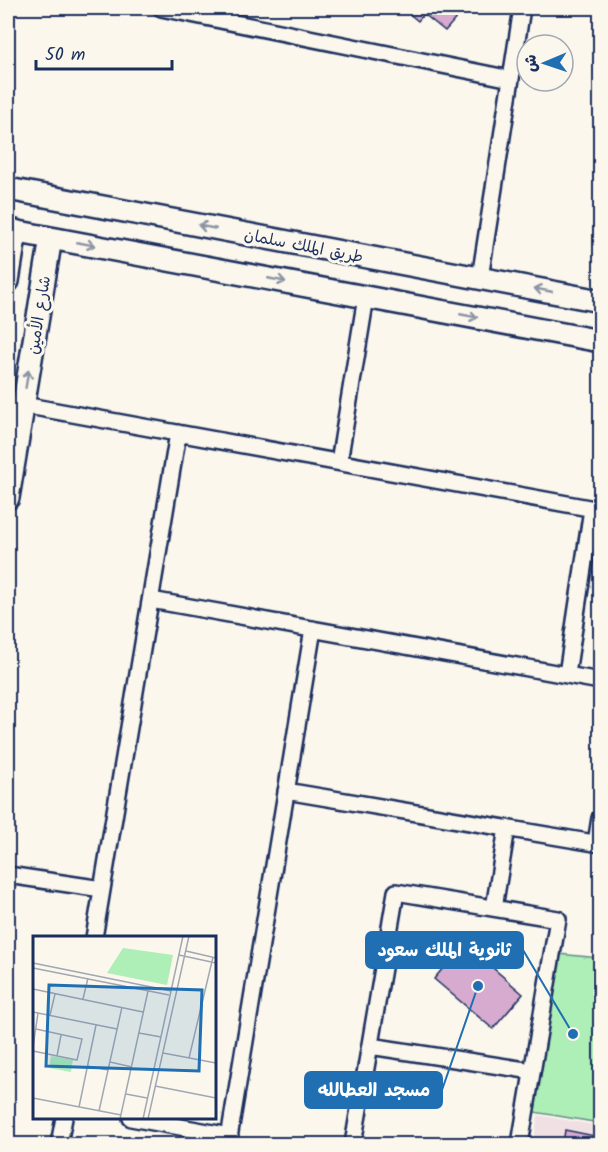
<svg xmlns="http://www.w3.org/2000/svg" width="608" height="1152" viewBox="0 0 608 1152" font-family="Kalam,'Playpen Sans Arabic',sans-serif">
  <style>
    .built { fill: #f0e0e3 }
    .green { fill: #aeeeb7; stroke: #648e8a; stroke-width: 1.5 }
    .building { fill: #d7abcf; stroke: #1b2f5e; stroke-width: 1.5 }
    .lines { fill: none; stroke-linecap: round; stroke-linejoin: round }
    .street-casing { stroke: #1b2f5e; stroke-width: 20 }
    .secondary-casing { stroke: #1b2f5e; stroke-width: 26 }
    .street { stroke: #fbf7ec; stroke-width: 15 }
    .secondary { stroke: #fbf7ec; stroke-width: 21 }
    .oneway { stroke: #8b93a5 }
    .labels { text-anchor: middle; stroke-width: 6; stroke-linejoin: round; paint-order: stroke }
    .street-label { font-size: 16px; fill: #1b2f5e; stroke: #fbf7ec }
    .inset-road { fill: none; stroke: #a1a7b3; stroke-width: 1.5 }
    .view { fill: #1f6fb2; fill-opacity: 0.15; stroke: #1f6fb2; stroke-width: 3 }
    .inset-edge { fill: none; stroke: #1b2f5e; stroke-width: 3 }
    .leader { fill: none; stroke: #1f6fb2; stroke-width: 2 }
    .callout-dot { fill: #1f6fb2; stroke: #fbf7ec; stroke-width: 2 }
    .callout { fill: #1f6fb2; stroke: #1f6fb2; stroke-width: 2 }
    .callout-label { font-size: 18px; text-anchor: middle; font-weight: bold; fill: #fff }
  </style>
  <rect width="100%" height="100%" fill="#fbf7ec"/>
  <filter id="ink" filterUnits="userSpaceOnUse"><feTurbulence type="fractalNoise" baseFrequency=".0167" numOctaves="2"/><feDisplacementMap in="SourceGraphic" scale="12" xChannelSelector="R" yChannelSelector="G"/><feConvolveMatrix kernelMatrix="1 2 1 2 8 2 1 2 1" color-interpolation-filters="sRGB"/></filter>
  <g filter="url(#ink)">
    <path class="built" d="M538 1115 600 1126V1144H533Z"/>
    <path class="green" d="M558 954 600 958V1123L534 1112Z"/>
    <path class="building" d="M411 8H465L445 31 424 14 418 21 407 12Z
      M464 943 523 994 493 1029 434 979Z
      M565 1130 600 1137V1144H563Z"/>
    <g class="lines">
      <g class="street-casing">
        <path id="street" d="M161 8 511 79
          M480 278 522 8
          M23 405 600 510
          M339 462 366 297
          M151 600 600 681
          M567 674 592 509
          M286 791 600 844
          M596 843 600 818
          M8 875 102 889
          M494 908 507 828
          M94 938 178 433
          M370 1046 532 1071
          M131 1118 230 1136
          M59 1144 64 1118
          M228 1144 313 629
          M353 1144 396 892 558 919 520 1144"/>
      </g>
      <g class="secondary-casing">
        <path id="secondary" d="M8 189 600 301
          M8 230 600 341
          M8 281 16 231
          M8 498 51 238"/>
      </g>
      <use href="#street" class="street"/>
      <use href="#secondary" class="secondary"/>
    </g>
    <defs><path id="oneway-shaft" d="M-6 0H5M1.5-3L5.5 0L1.5 3" fill="none" stroke-width="1.6" stroke-linecap="round" stroke-linejoin="round" transform="scale(1.5)"/></defs>
    <g class="oneway">
      <use href="#oneway-shaft" transform="translate(207 227) rotate(-169)"/>
      <use href="#oneway-shaft" transform="translate(86 244) rotate(11)"/>
      <use href="#oneway-shaft" transform="translate(277 280) rotate(11)"/>
      <use href="#oneway-shaft" transform="translate(543 290) rotate(-169)"/>
      <use href="#oneway-shaft" transform="translate(469 316) rotate(11)"/>
      <use href="#oneway-shaft" transform="translate(27 379) rotate(-81)"/>
    </g>
  </g>
  <g class="labels">
    <g class="street-label">
      <text transform="translate(304 245) rotate(11)" y="6">طريق الملك سلمان</text>
      <text transform="translate(38 315) rotate(-81)" y="6">شارع الأمين</text>
    </g>
  </g>
  <g transform="translate(33 936)">
    <rect width="183" height="183" fill="#fbf7ec"/>
    <path d="M90 12 140 19 134 49 74 37ZM18 120 40 124 38 136 16 132Z" fill="#aeeeb7"/>
    <path class="inset-road" d="M153 15 183 22M146 19 183 27M0 27 138 55M0 32 136 59M0 53 110 76M50 63 55 42M0 76 84 93M17 79 22 58M106 97 128 101M0 111 5 77M0 115 44 124 49 103 3 93M130 117 183 127M24 120 28 99M156 122 180 21M77 126 99 131M54 130 75 134M122 150 183 162M93 158 114 162M0 162 88 179M46 171 63 89M66 175 89 71M87 183 115 55M110 183 150 0M115 183 156 0"/>
    <path class="view" d="M16 49 169 54 166 135 13 130Z"/>
    <rect width="183" height="183" class="inset-edge"/>
  </g>
  <path class="leader" d="M573 1034L523 950M478 986L442 1090"/>
  <g class="callout-dot">
    <circle cx="573" cy="1034" r="6"/>
    <circle cx="478" cy="986" r="6"/>
  </g>
  <g class="callout">
    <rect x="366" y="932" width="157" height="36" rx="6"/>
    <rect x="305" y="1072" width="137" height="36" rx="6"/>
  </g>
  <g class="callout-label">
    <text x="444" y="956">ثانوية الملك سعود</text>
    <text x="374" y="1096">مسجد العطالله</text>
  </g>
  <rect width="608" height="1152" fill="none" stroke="#fbf7ec" stroke-width="30"/>
  <rect x="15" y="15" width="578" height="1122" fill="none" stroke="#1b2f5e" stroke-width="2" filter="url(#ink)"/>
  <g transform="translate(545 63) rotate(268)"><circle r="28" fill="#fbf7ec" stroke="#a1a7b3" stroke-width="1.5"/>
  <path d="M0-4.5L10 22L0 15L-10 22Z" fill="#1f6fb2"/>
  <text y="-9" font-size="16" font-weight="bold" text-anchor="middle" fill="#1b2f5e">ش</text>
  </g>
  <path d="M36 60v9h136v-9" fill="none" stroke="#1b2f5e" stroke-width="3"/>
  <text x="45" y="60" font-size="18" fill="#1b2f5e" stroke="#fbf7ec" stroke-width="4.5" paint-order="stroke">50 m</text>
</svg>
